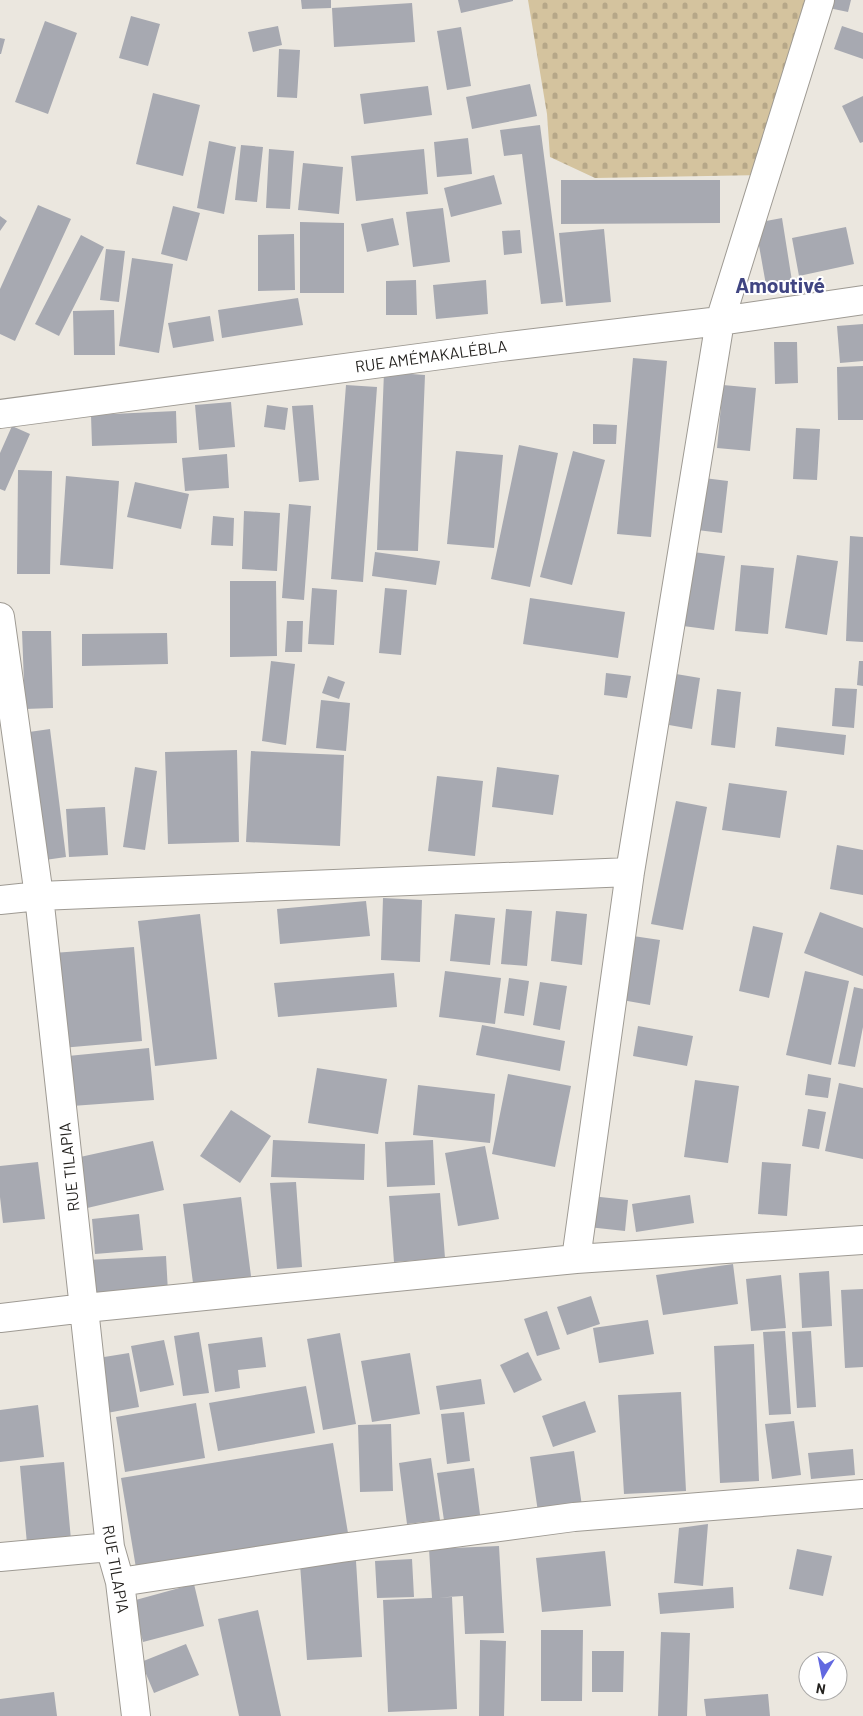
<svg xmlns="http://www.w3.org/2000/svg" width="863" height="1716" viewBox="0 0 863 1716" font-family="Barlow,sans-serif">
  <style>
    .cemetery { fill: url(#cemetery-stones) }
    .building { fill: #a7a9b1 }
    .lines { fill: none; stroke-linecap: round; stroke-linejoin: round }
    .minor-casing { stroke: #9e9a93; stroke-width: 30 }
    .minor { stroke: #fff; stroke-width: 28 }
    .labels { text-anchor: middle; stroke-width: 4; stroke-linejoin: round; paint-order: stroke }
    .street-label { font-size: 16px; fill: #252320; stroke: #fff }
    .district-label { font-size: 21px; font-weight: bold; fill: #404582; stroke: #fff }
  </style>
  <defs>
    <pattern id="cemetery-stones" width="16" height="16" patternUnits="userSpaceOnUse" patternTransform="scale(1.25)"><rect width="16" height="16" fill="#d4c39e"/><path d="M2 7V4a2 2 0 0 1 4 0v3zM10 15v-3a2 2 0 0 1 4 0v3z" fill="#b6a788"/></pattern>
  </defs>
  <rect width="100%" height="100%" fill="#ebe7df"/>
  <path class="cemetery" d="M528 0H821L765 175 595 178 550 157 547 114Z"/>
  <path class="building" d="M301 0H331V8L302 9Z
    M458 0H513V1L461 13Z
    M826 0H851L848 12 824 7Z
    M412 3 415 42 334 47 332 8Z
    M131 16 160 24 148 66 119 58Z
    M45 21 77 33 48 114 15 102Z
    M278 26 282 45 253 52 248 32Z
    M842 26 863 33V59L834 49Z
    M461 27 471 86 447 90 437 31Z
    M0 38 5 39 1 54H0Z
    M279 49 300 50 297 98 277 97Z
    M530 84 537 116 472 129 466 97Z
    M428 86 432 115 364 124 360 94Z
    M153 93 200 105 183 176 136 164Z
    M863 96V142L860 143 842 106Z
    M540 125 563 302 541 304 522 154 504 156 500 130Z
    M468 138 472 174 437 177 434 142Z
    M209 141 236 147 224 214 197 208Z
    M241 145 263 147 257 202 235 200Z
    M269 149 294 151 290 209 266 208Z
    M424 149 428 194 356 201 351 156Z
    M303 163 343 167 339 214 298 210Z
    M494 175 502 204 451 217 444 188Z
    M561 180H720V223L561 224Z
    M38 205 71 219 15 341 0 334V289Z
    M173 206 200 213 187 261 161 254Z
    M443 208 450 262 413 267 406 212Z
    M0 216 7 221 0 231Z
    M393 218 399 245 367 252 361 224Z
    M782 218 792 281 766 285 755 223Z
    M300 222 344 223V293H300Z
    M846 227 854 264 799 276 792 238Z
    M604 229 611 302 566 306 559 233Z
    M520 230 522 253 504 255 502 231Z
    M294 234 295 290 258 291V235Z
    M81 235 104 247 59 336 35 324Z
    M106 249 125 251 119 302 100 300Z
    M132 258 173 264 159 353 119 346Z
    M416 280 417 315H386V281Z
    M486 280 488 314 436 319 433 285Z
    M298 298 303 325 222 338 218 310Z
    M114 310 115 355H74L73 311Z
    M210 316 214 341 173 348 168 323Z
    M863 324V361L840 363 837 326Z
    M774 342H797L798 383 775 384Z
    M633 358 667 361 651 537 617 534Z
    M863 366V420H838L837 367Z
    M384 372 425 375 418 551 377 550Z
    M346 385 377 387 363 582 331 579Z
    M723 385 756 388 750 451 717 448Z
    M231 402 235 447 199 450 195 405Z
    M267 405 288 408 285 430 264 427Z
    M313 405 319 480 299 482 292 406Z
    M176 411 177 443 92 446 91 415Z
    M593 424 617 425 616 444H593Z
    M12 426 30 434 5 491 0 489V453Z
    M796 428 820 429 817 480 793 479Z
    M519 445 558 453 530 587 491 579Z
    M456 451 503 455 494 548 447 544Z
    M573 451 605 460 572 585 540 577Z
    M227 454 229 488 185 491 182 458Z
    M18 470 52 471 50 574H17Z
    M66 476 119 481 113 569 60 565Z
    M704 478 728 481 722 533 697 530Z
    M135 482 189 494 181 529 127 517Z
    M289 504 311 506 304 600 282 598Z
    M244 511 280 513 277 571 242 569Z
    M213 516 234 518 233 546 211 545Z
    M850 536 863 537V642L846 641Z
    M375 552 440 561 436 585 372 576Z
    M693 552 725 556 714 630 683 626Z
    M797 555 838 561 827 635 785 628Z
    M741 565 774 568 768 634 735 631Z
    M230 581H276L277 656 230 657Z
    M312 588 337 590 334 645 308 644Z
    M385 588 407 590 401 655 379 653Z
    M530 598 625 612 618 658 523 644Z
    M287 621H303L302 652H285Z
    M22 631H51L53 708 25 709Z
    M167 633 168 664 82 666V634Z
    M271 661 295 664 286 745 262 741Z
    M859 661H863V686L857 685Z
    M606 673 631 676 627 698 604 695Z
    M676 674 700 678 692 729 669 725Z
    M328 676 345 682 339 699 322 693Z
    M835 688 857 689 854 728 832 726Z
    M717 689 741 692 735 748 711 745Z
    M321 700 350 703 346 751 316 748Z
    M777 727 846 735 844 755 775 746Z
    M50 729 66 857 45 860 29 732Z
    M237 750 239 842 168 844 165 752Z
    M251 751 344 755 340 846 246 842Z
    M135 767 157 771 145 850 123 847Z
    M497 767 559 775 553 815 492 807Z
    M437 776 483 781 475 856 428 851Z
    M729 783 787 791 780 838 722 830Z
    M676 801 707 807 683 930 651 924Z
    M105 807 108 855 69 857 66 809Z
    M837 845 863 850V895L830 889Z
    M383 898 422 900 420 962 381 960Z
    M366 901 370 936 280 944 277 909Z
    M506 909 532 911 527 966 501 964Z
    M556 911 587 914 582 965 551 961Z
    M820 912 863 928V976L804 953Z
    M200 914 217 1059 155 1066 138 921Z
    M455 914 495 918 490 965 450 961Z
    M753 926 783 933 769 998 739 991Z
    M633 936 660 940 650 1005 622 1000Z
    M134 947 142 1041 61 1048 53 953Z
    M445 971 501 978 495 1024 439 1017Z
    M805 971 849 981 831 1065 786 1055Z
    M394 973 397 1007 278 1017 274 983Z
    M509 978 529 981 524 1016 504 1013Z
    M540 982 567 986 560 1030 533 1025Z
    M854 987 863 989V1027L855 1067 838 1064Z
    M482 1025 565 1041 560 1071 476 1055Z
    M638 1026 693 1036 687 1066 633 1056Z
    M149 1048 154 1100 72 1106 68 1056Z
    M317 1068 387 1079 378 1134 308 1123Z
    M508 1074 571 1086 555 1167 492 1154Z
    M808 1074 831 1078 828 1098 805 1095Z
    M695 1080 739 1086 728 1163 684 1157Z
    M839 1083 863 1088V1159L825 1151Z
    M418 1085 495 1094 490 1143 413 1135Z
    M808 1109 826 1112 819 1149 802 1146Z
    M231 1110 271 1136 240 1183 200 1156Z
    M273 1140 365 1144 364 1180 271 1177Z
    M433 1140 435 1185 387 1187 385 1142Z
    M153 1141 164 1190 83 1209 71 1159Z
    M485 1146 499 1219 458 1226 445 1153Z
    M38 1162 45 1219 3 1223 0 1197V1166Z
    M762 1162 791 1164 787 1216 758 1214Z
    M296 1182 302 1267 277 1269 270 1183Z
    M440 1193 445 1258 394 1262 389 1196Z
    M690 1195 694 1223 636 1232 632 1204Z
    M591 1196 628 1200 625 1231 588 1227Z
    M241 1197 252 1284 194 1291 183 1204Z
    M139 1214 143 1250 95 1254 92 1219Z
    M166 1256 168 1292 89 1296 87 1260Z
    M733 1264 738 1304 663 1315 656 1275Z
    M829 1271 832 1326 802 1328 799 1273Z
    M781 1275 786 1328 751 1331 746 1279Z
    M863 1289V1367L845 1368 841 1290Z
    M591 1296 600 1324 567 1335 557 1307Z
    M547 1311 560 1349 537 1356 524 1319Z
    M648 1320 654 1354 599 1363 593 1328Z
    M785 1331 791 1414 769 1415 763 1332Z
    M811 1331 816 1407 797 1408 792 1332Z
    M199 1332 209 1393 183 1396 174 1336Z
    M340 1333 356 1424 323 1430 307 1339Z
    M262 1337 266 1367 238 1370 240 1388 215 1392 208 1344Z
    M164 1340 174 1385 140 1392 131 1346Z
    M754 1344 759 1481 720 1483 714 1346Z
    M528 1352 542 1380 514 1393 500 1365Z
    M129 1353 139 1407 107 1413 98 1358Z
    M410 1353 420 1414 372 1422 361 1361Z
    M481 1379 485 1404 440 1410 436 1386Z
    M306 1386 315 1433 218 1451 209 1403Z
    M681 1392 686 1491 624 1494 618 1395Z
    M585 1401 596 1432 553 1447 542 1416Z
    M196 1403 205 1458 125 1472 116 1417Z
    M38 1405 44 1457 0 1462V1410Z
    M464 1412 470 1461 447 1464 441 1414Z
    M794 1421 801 1475 772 1479 765 1424Z
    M391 1424 393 1491 360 1492 358 1425Z
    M333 1443 348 1533 136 1568 121 1478Z
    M853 1449 855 1475 811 1479 808 1453Z
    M574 1451 582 1506 538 1512 530 1457Z
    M431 1458 440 1520 407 1524 399 1463Z
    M64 1462 71 1540 27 1544 20 1466Z
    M474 1468 481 1522 445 1527 437 1473Z
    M708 1524 703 1586 674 1583 679 1528Z
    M499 1546 504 1633 465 1634 463 1596 432 1598 429 1549Z
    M797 1549 832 1556 823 1596 789 1589Z
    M605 1551 611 1606 542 1612 536 1558Z
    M412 1559 414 1597 377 1598 375 1561Z
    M356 1561 362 1657 307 1660 300 1564Z
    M194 1584 204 1626 143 1642 132 1601Z
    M733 1587 734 1608 660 1614 658 1593Z
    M452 1597 457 1709 388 1712 383 1600Z
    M258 1610 281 1716H239L218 1619Z
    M541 1630H583L582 1701H541Z
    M661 1632 690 1633 687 1716H658Z
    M480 1640 506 1641 504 1716H479Z
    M186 1644 199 1675 154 1693 141 1662Z
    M592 1651H624L623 1692H592Z
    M54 1692 57 1716H0V1699Z
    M768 1694 770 1716H706L704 1699Z"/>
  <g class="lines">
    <g class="minor-casing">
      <path id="minor" d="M0 414 501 347 720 321 863 300
        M0 617 39 896 110 1547 120 1582 136 1716
        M0 900 39 896 630 872
        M576 1259 630 872 720 321 820 0
        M0 1318 85 1308 576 1259 863 1240
        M0 1557 110 1547
        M120 1582 341 1548 574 1517 863 1494"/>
    </g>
    <use href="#minor" class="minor"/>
  </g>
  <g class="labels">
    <g class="street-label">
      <text transform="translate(431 356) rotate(-8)" y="6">RUE AMÉMAKALÉBLA</text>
      <text transform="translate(69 1167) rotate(-96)" y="6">RUE TILAPIA</text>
      <text transform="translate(116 1569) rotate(80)" y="6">RUE TILAPIA</text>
    </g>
    <g class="district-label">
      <text x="780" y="293">Amoutivé</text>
    </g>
  </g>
  <g transform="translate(823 1676) rotate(190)"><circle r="24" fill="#ffffff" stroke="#a8a7a6"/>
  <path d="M0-4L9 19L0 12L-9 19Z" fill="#6268e0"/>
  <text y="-8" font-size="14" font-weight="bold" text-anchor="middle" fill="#252320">N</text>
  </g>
</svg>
